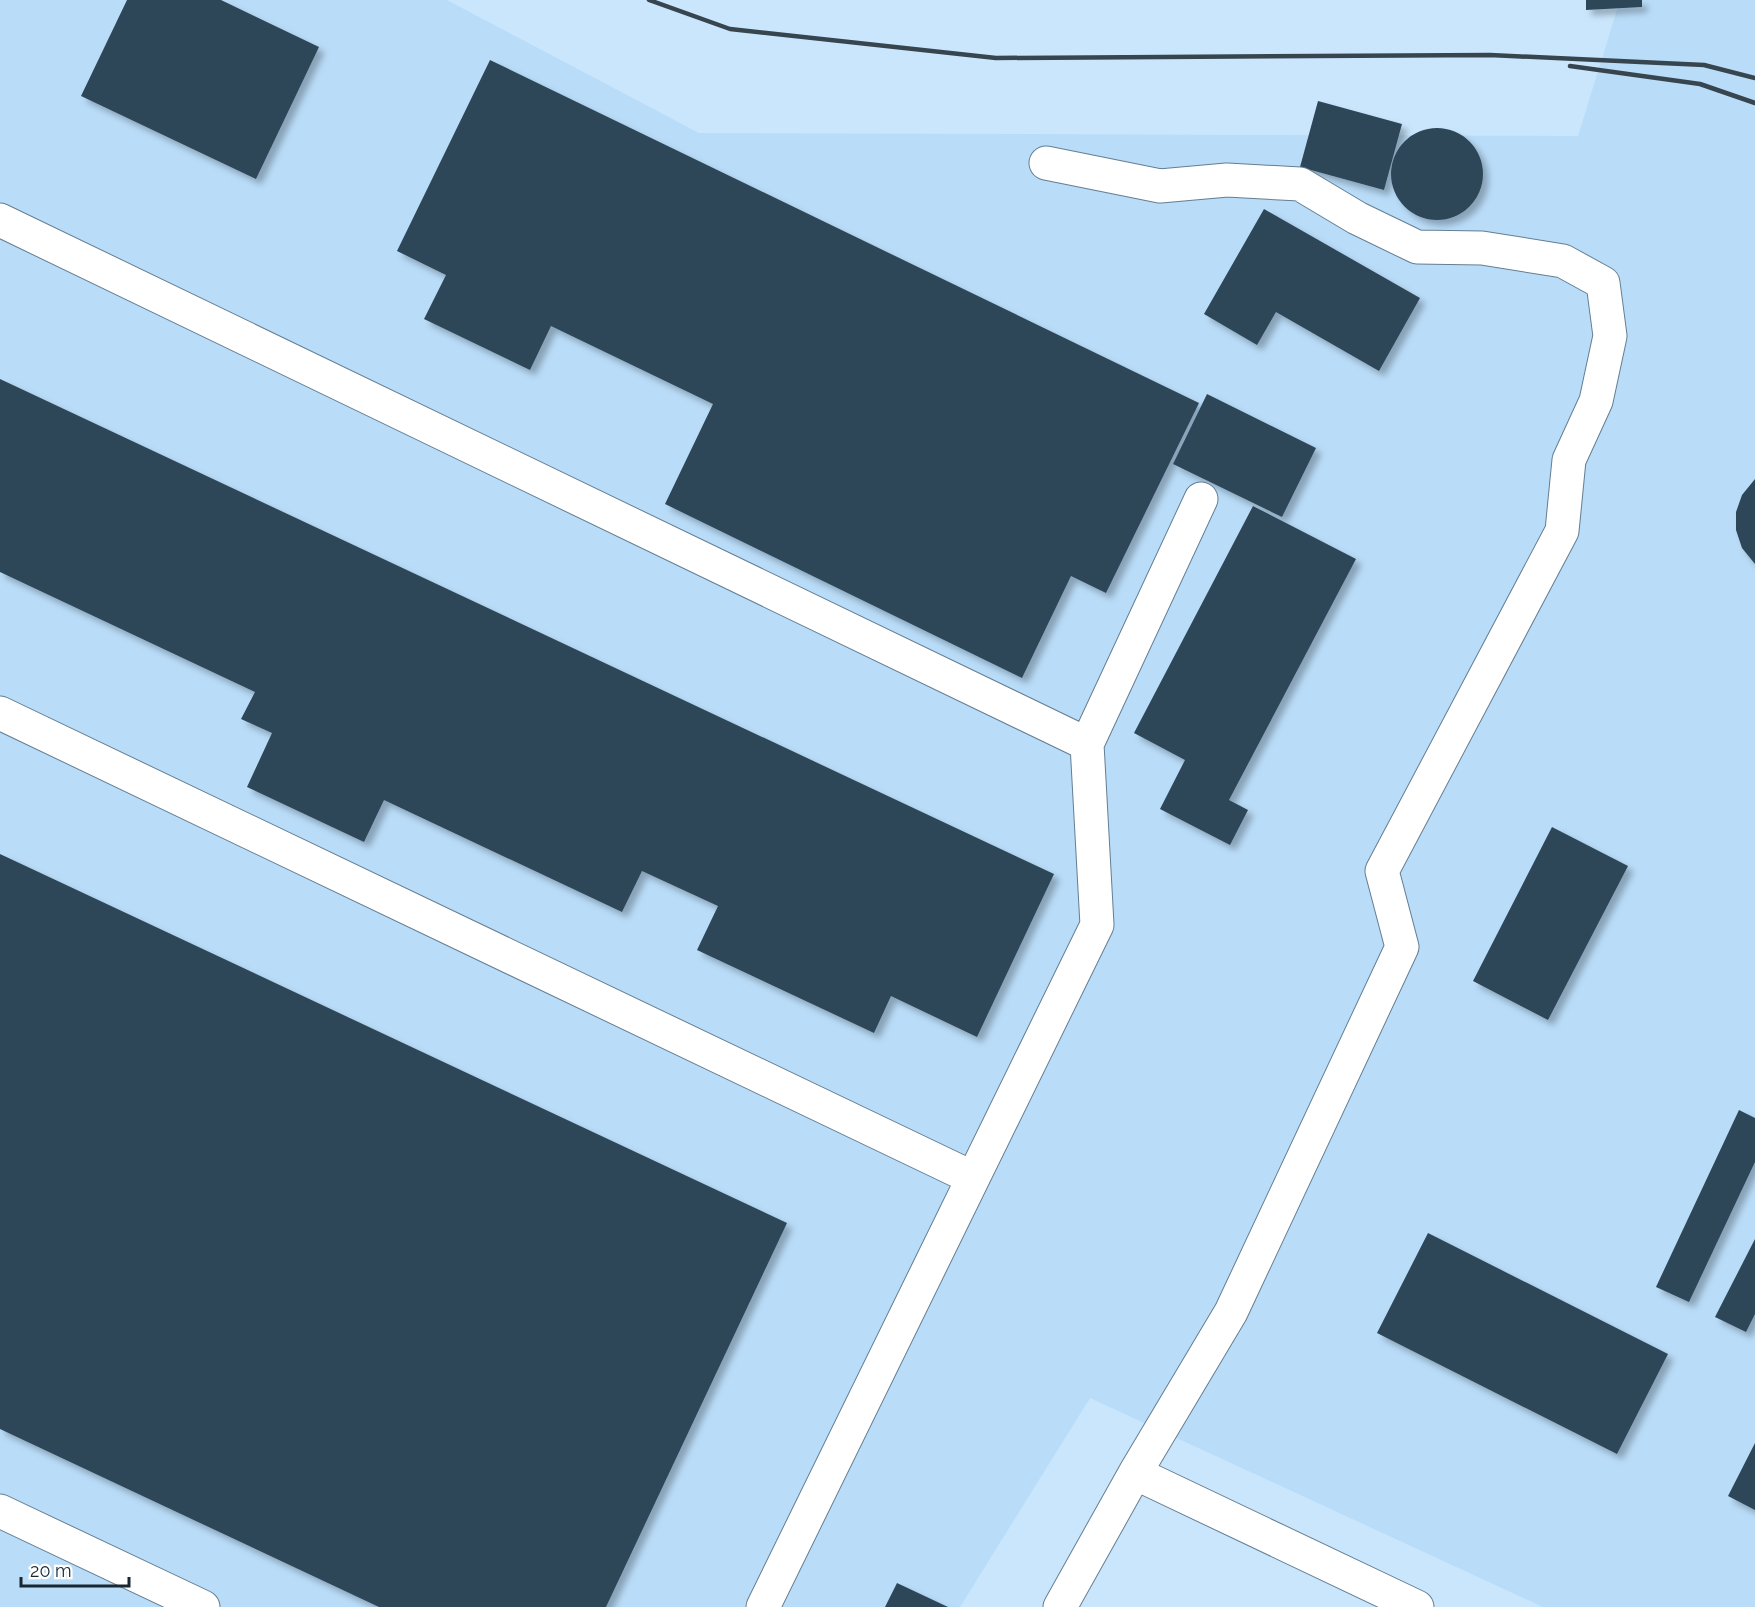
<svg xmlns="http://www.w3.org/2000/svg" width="1755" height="1607" viewBox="0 0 1755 1607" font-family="Raleway,sans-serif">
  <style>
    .built { fill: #b9dcf8 }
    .building { fill: #2e4759; filter: url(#shadow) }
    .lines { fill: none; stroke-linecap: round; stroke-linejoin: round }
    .minor-casing { stroke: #647e92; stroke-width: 35 }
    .minor { stroke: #fff; stroke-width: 33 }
    .rail { stroke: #37454f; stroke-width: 4.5 }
  </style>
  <defs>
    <filter id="shadow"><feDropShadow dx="5.5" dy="5.5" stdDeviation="3" flood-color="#0004"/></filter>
  </defs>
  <rect width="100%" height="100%" fill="#cae6fd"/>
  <path class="built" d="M0 0H447L699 133 1578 136 1620 0H1755V1607H1543L1090 1398 960 1607H0Z"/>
  <path class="building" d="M127 0H221L319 47 256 179 81 96Z
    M1586 0H1642V7L1586 10Z
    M490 60 1199 403 1106 593 1071 576 1022 678 665 504 713 404 551 326 530 370 424 319 446 275 397 251Z
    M1318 101 1402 124 1384 190 1300 167Z
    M1391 174a46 46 0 1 1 92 0a46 46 0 1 1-92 0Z
    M1264 209 1420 298 1379 371 1276 312 1257 345 1204 314Z
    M0 379 1054 874 977 1037 891 996 874 1033 697 950 718 906 642 871 622 912 384 800 364 842 247 787 272 733 241 719 255 692 0 572Z
    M1207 394 1316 448 1282 517 1173 464Z
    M1755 479V564L1742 548 1736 530V512L1742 495Z
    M1253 506 1356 559 1229 800 1248 810 1230 845 1160 809 1185 760 1134 733Z
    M1552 827 1628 866 1548 1020 1473 981Z
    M0 854 787 1223 606 1607H379L0 1429Z
    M1739 1110 1755 1118V1162L1689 1302 1656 1287Z
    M1428 1233 1668 1354 1617 1454 1377 1333Z
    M1755 1239V1314L1746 1332 1715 1317Z
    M1755 1443V1510L1728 1496Z
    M897 1583 948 1607H885Z"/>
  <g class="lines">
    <g class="minor-casing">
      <path id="minor" d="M1046 163 1160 186 1227 180 1300 184 1357 218 1417 247 1482 248 1563 261 1603 283 1610 336 1596 401 1569 460 1562 531 1382 871 1402 947 1231 1312 1135 1473 1417 1607
        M0 220 1087 744 1097 925 763 1607
        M0 713 973 1178
        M1087 744 1201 499
        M0 1511 203 1607
        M1060 1607 1135 1473"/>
    </g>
    <use href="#minor" class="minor"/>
    <path class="rail" d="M649 0 730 29 996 58 1490 55 1704 65 1755 78
      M1570 66 1700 84 1755 103"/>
  </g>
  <path d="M21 1577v9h108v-9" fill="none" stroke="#1b262e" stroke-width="3"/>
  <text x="30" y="1577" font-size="18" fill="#1b262e" stroke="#ffffff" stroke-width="4.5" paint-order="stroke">20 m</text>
</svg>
